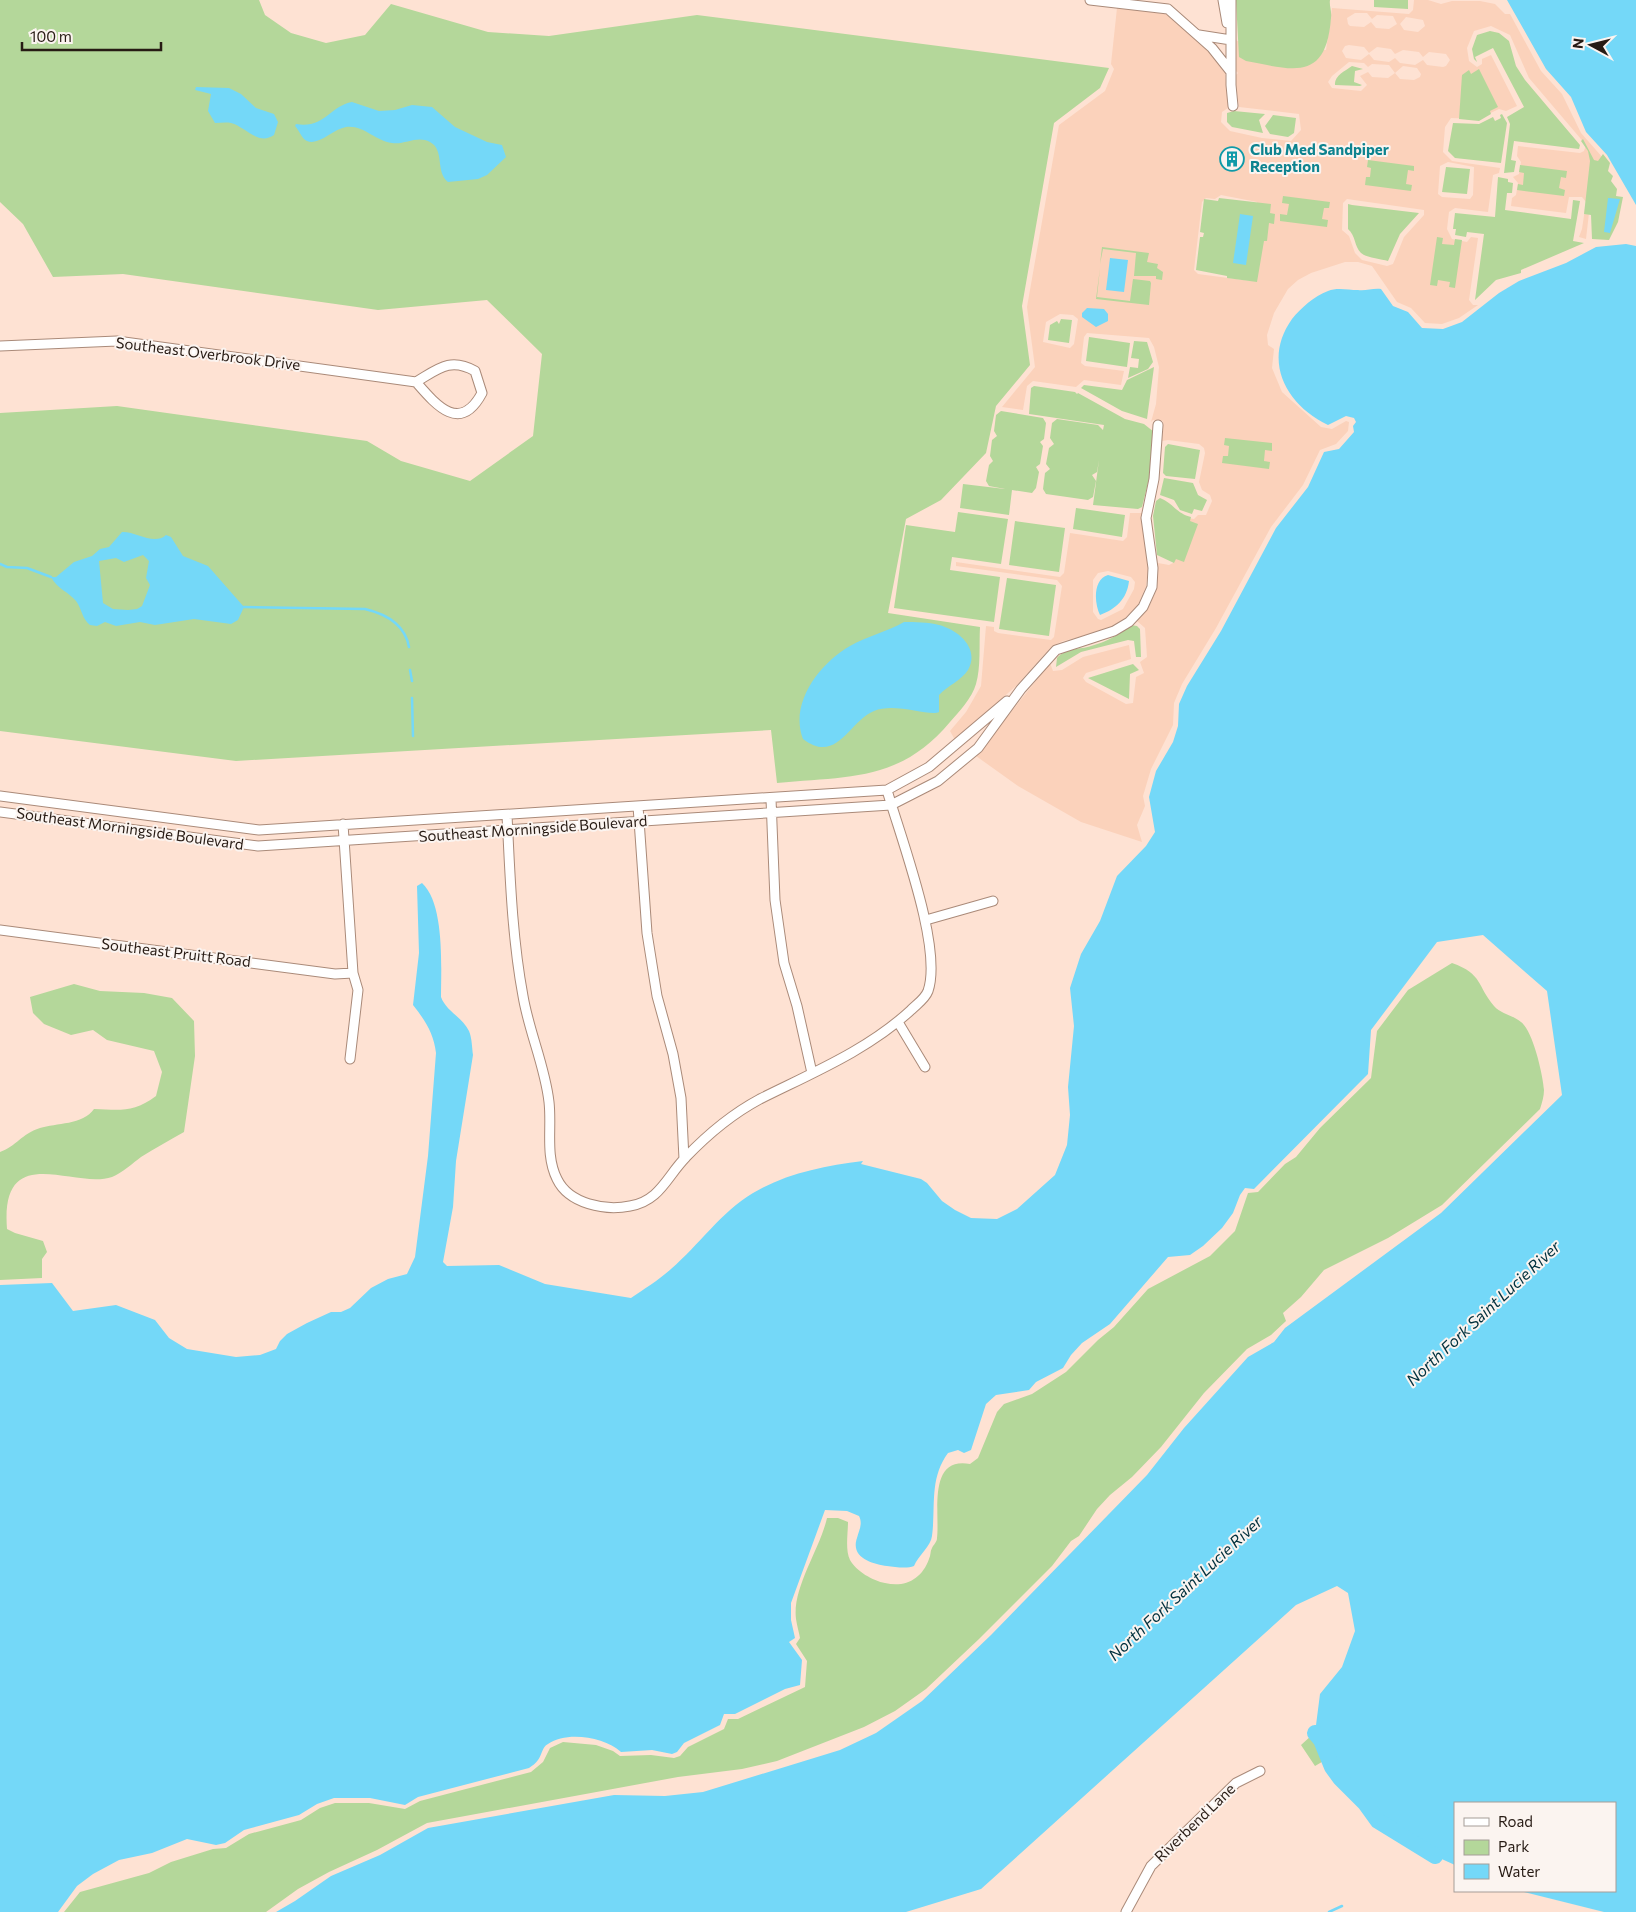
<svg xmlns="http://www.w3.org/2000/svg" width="1636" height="1912" viewBox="0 0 1636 1912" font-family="Commissioner,sans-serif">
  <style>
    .built { fill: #fbd2bb; fill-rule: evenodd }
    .green { fill: #b4d79a }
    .water { fill: #74d8f8; fill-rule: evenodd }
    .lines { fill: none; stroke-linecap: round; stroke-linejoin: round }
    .stream { stroke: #74d8f8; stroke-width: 2.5 }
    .river { stroke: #74d8f8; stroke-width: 16 }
    .street-casing { stroke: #aa8a79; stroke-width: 11 }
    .street { stroke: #fff; stroke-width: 9 }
    .labels { text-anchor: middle; stroke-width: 4; stroke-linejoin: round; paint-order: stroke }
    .culture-label { font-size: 15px; font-weight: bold; fill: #0d838f; stroke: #fbf4f0; text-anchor: start }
    .street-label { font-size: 15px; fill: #271b14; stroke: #fbf4f0 }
    .water-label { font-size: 16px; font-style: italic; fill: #00303d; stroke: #fbf4f0 }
  </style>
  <rect width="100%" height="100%" fill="#fee2d3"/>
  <path class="built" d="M1414 0H1428L1441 4 1452 1H1480L1495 4 1505 14H1510L1541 71 1562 94 1581 133 1603 158 1589 213 1586 239 1579 237 1582 229 1586 202 1582 197H1569L1566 213 1511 206 1512 198 1516 195 1518 183 1513 177 1519 174 1521 162 1517 156 1518 146 1580 153 1584 151 1586 145 1529 78 1510 35 1491 26 1474 31 1467 48 1469 61 1477 67 1482 64V59L1491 55 1517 106 1506 111 1499 109 1478 119 1451 118 1445 127 1443 152 1452 161 1500 168 1499 173 1493 175 1488 212 1455 208 1449 212 1447 229 1452 239 1467 242 1471 237 1478 238 1469 300 1473 305H1478L1459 318 1442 324 1425 323 1411 308 1397 302 1372 266 1358 262H1345L1311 273 1298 280 1288 289 1274 313 1267 335 1268 345 1274 349 1272 368 1282 392 1321 427 1332 429 1346 421 1349 422 1348 431 1336 444 1320 450 1303 485 1271 527 1216 628 1182 684 1174 703 1173 725 1151 769 1143 796 1145 806 1137 825 1142 842 1081 822 1018 786 976 756 1050 663 1053 671 1062 670 1083 657 1129 645 1131 659 1086 673 1083 678 1086 682 1126 704 1133 703 1136 677 1144 673 1140 662 1147 657 1145 628 1137 621 1148 609 1157 589 1158 563 1169 565 1173 563 1188 518 1194 519 1198 515H1206L1212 501 1210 495 1202 490 1199 482 1205 453 1204 448 1199 444 1168 440 1162 441 1163 421 1153 420 1151 422 1156 404 1159 367 1154 347 1149 338 1087 333 1084 337 1081 363 1085 366 1124 371 1121 385 1084 380 1076 387 1033 381 1027 386 1023 410 1002 407 1035 367 1027 307 1059 125 1105 91 1114 69 1111 64 1117 8 1166 14 1208 51 1225 73 1228 108 1222 112 1221 122 1230 131 1262 138 1291 141 1301 130 1299 114 1239 107 1236 85V75L1238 73 1236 71V39L1237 41 1326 50 1332 8 1409 14 1413 10ZM1355 13H1367L1372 19 1377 15 1393 16 1397 24 1389 29 1376 28 1371 22 1364 27 1350 26 1348 24 1347 18ZM1406 17 1423 20 1425 26 1418 32 1404 30 1400 24ZM1349 45 1364 47 1369 53 1377 47 1391 49 1395 54 1403 50 1419 52 1423 57 1429 52 1446 54 1450 60 1446 66 1443 67 1427 65 1423 60 1415 65 1400 63 1395 58 1389 62 1374 60 1369 54 1361 60 1346 58 1342 51 1345 46ZM1349 62 1364 63 1368 67 1372 64 1389 65 1395 73 1388 78 1372 77 1368 72 1360 76 1367 85 1361 91 1332 88 1328 82 1332 76ZM1403 66 1417 68 1421 74 1420 77 1414 80 1400 79 1395 73ZM1448 162 1474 167 1473 195 1470 199 1442 197 1438 194 1440 166ZM1221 195 1257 202 1251 281 1198 274 1194 270 1202 202 1206 198 1215 199ZM1347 199 1424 210V215L1404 237 1393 264 1387 266 1362 260 1355 253 1349 236 1342 230 1343 203ZM1060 314 1073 315 1078 319 1074 344 1070 348 1043 342 1046 322Z
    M1130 513H1142L1148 568 1146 586 1138 605 1125 618 1111 627 1090 635 1063 641 1052 646 1016 686 955 740 950 731 966 712 981 686 986 626 994 627V631L998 633 1051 640 1054 637 1062 586 1057 580 956 566V562L1060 577 1064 573 1070 533 1123 541 1127 537ZM1108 571 1131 577 1135 582 1134 589 1123 609 1101 620 1098 619 1093 612V580L1098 573Z"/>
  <path class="green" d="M0 0H259L265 15 291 33 326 43 365 35 391 4 488 32 549 36 697 15 1109 68 1100 88 1054 123 1022 306 1030 365 996 406 986 453 941 500 906 519 888 613 980 627C979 645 981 667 976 684 972 698 959 712 950 722 900 782 848 776 777 783L771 730 236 761 0 731V413L117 406 367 441 401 461 470 481 533 436 542 354 487 300 378 310 123 274 53 277 23 224 0 202Z
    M1236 0H1330C1329 6 1332 11 1331 18 1326 82 1294 70 1246 61L1239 57Z
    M1374 0H1408V9L1374 7Z
    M1490 31 1499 33 1509 41 1516 66 1525 80 1580 145 1579 149 1514 141 1511 160 1516 161 1514 172 1504 173 1510 124 1507 117 1524 107 1493 48 1475 57 1477 62 1474 59 1472 49 1477 35Z
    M1352 66 1363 69 1355 71 1354 82 1362 85 1360 86 1335 85C1334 76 1345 71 1352 66Z
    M1479 69 1498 107 1490 111 1491 114 1479 121 1459 119 1462 75 1469 70 1471 74Z
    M1234 111 1265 114 1259 120 1263 133 1232 127 1227 122V113Z
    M1502 114 1507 123 1501 163 1455 158 1448 151 1453 123 1479 124 1493 117 1495 121 1501 118 1500 115Z
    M1273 115 1296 118 1294 133 1288 137 1270 134 1265 126Z
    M1583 139 1594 160 1598 161 1603 154 1610 163 1608 171 1613 176 1611 181 1617 189 1616 196 1623 197 1618 222 1609 240 1592 239 1591 215 1584 214 1590 161 1588 151 1581 141Z
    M1368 160 1414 166V171L1408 170 1406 184 1412 185 1411 191 1365 185 1366 177H1370L1371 168 1367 167Z
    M1520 165 1567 171 1566 178 1561 177 1559 188 1565 190 1564 196 1517 190 1518 184 1523 185 1524 173 1519 172Z
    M1446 167 1470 169 1467 194 1442 192Z
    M1498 177 1508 179V182L1513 183 1512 193H1507L1505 210 1571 219 1573 200 1580 201 1573 241 1584 243 1521 270V273L1496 280 1475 300 1484 234 1467 232 1466 237 1455 235 1456 229H1453L1455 213 1495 217Z
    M1283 196 1330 202 1329 208H1324L1322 219 1328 220 1327 227 1280 221V214L1287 215 1289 204 1282 203Z
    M1219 198 1271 204 1270 213 1275 214 1274 224 1269 223 1267 241H1264L1257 282 1227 278V276L1196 270 1200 237H1203L1204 233 1200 232 1204 199 1218 201Z
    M1348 204 1352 205 1419 213 1400 234 1388 261C1381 259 1367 258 1361 253 1354 246 1356 236 1348 229Z
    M1437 237 1443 238 1442 244 1454 245 1455 239 1462 240 1455 288 1449 287 1450 282 1438 280 1437 286 1430 285Z
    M1102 247 1149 253 1147 262 1158 264 1157 268 1163 272 1162 280 1156 279V276H1134L1136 253 1103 249 1100 264Z
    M1100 268 1097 297 1130 301 1133 279 1150 281 1151 283 1149 305 1096 299Z
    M1061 319 1072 320 1069 343 1048 340 1050 325 1057 321 1059 324Z
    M1089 337 1130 343 1127 367 1086 361Z
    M1134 341 1147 342 1153 362 1148 369 1128 378 1130 367 1138 368 1139 359 1131 358Z
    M1154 367 1147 419 1122 411 1081 388 1084 385 1122 390 1127 380Z
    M1034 386 1075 392 1077 394 1078 393 1125 419 1144 424 1154 432 1151 471 1142 507 1138 509 1093 505 1099 460 1097 472 1092 475 1096 481 1093 497 1088 500 1046 494 1043 489 1045 473 1050 469 1046 464 1049 448 1054 444 1050 438 1052 423 1057 419 1098 425 1103 430 1104 425 1029 414 1031 388Z
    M1001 411 1043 418 1046 423 1044 439 1040 442 1043 446 1040 464 1036 467 1039 472 1036 488 1032 493 1012 490 1009 515 960 508 963 484 1005 489 989 486 986 481 989 465 993 461 990 456 992 440 997 436 994 431 996 415Z
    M1225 438 1272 443V451L1265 450 1264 461 1270 462 1269 469 1222 463 1223 456H1228L1229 446 1224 445Z
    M1168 444 1200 450 1195 479 1166 476 1163 473 1165 447Z
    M1164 478 1193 483 1198 495 1207 500 1202 511 1194 509 1192 514 1180 510 1174 500 1160 495Z
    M1160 498C1173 503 1177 514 1191 517L1190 521 1198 524 1184 562 1176 559 1174 563 1157 555 1153 516 1156 501Z
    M1076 508 1125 515 1122 537 1073 529Z
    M958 512 1008 519 1001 564 952 557 950 570 1000 577 994 622 894 608 906 525 955 532Z
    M1015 521 1065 528 1059 572 1009 565Z
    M1007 578 1056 585 1049 636 999 629Z
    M1131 625 1137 626 1140 629 1141 657H1136L1134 641 1128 640 1081 652 1056 667 1057 658C1067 647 1079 650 1091 646 1106 642 1119 635 1131 625Z
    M1133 664 1139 670 1130 674 1129 699 1088 678Z
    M1452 963C1483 974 1477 986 1494 1006 1501 1014 1513 1015 1521 1022 1533 1031 1543 1075 1544 1090 1544 1096 1542 1103 1540 1109L1442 1205 1388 1238 1324 1270 1301 1297 1283 1313 1286 1321 1271 1335 1247 1349 1204 1393 1161 1447 1132 1477 1110 1495 1097 1509 1079 1536 1071 1541 1052 1566 979 1639 926 1689 895 1711 864 1727 777 1761 742 1769 678 1777 427 1823 377 1850 329 1872 298 1889 266 1912H64L80 1892 149 1873 171 1862 213 1849 226 1848 249 1834 301 1820 320 1808 335 1803H369L405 1809 420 1801 531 1772 543 1762 550 1748 563 1742 596 1745 613 1751 620 1756 651 1755 674 1758 680 1756 688 1747 724 1729 728 1719H738L805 1687 807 1661 796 1644 800 1638C799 1632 797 1626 796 1619 792 1588 820 1549 827 1518H838L848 1522C848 1533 845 1550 850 1560 856 1571 873 1581 885 1583 905 1588 922 1579 929 1559 931 1555 930 1551 932 1548 934 1544 937 1542 937 1538 940 1514 927 1456 970 1464L978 1458 997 1412 1004 1404 1032 1394 1066 1372 1098 1340 1114 1327 1148 1289 1210 1256 1235 1231 1248 1193 1258 1192 1285 1164 1296 1157 1320 1128 1371 1078 1377 1031 1408 990Z
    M74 984 100 991 144 993 172 998 194 1021 195 1056 184 1132C170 1140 155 1148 141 1157 133 1163 122 1173 112 1177 74 1190 0 1139 7 1229L15 1233 43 1241 47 1252 42 1259V1278L0 1280V1152C17 1146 21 1134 40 1128 56 1123 83 1125 94 1109 120 1110 133 1113 156 1096L162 1072 154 1051 107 1040 93 1030 71 1035 44 1024 33 1013 30 997Z
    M1312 1735 1327 1759 1315 1766 1301 1745Z"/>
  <path class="water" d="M1507 0H1636V205L1607 155 1586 132 1571 97 1546 69Z
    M196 87 229 88 241 94 256 108 274 114 278 122 274 135C258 146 246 127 231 123 226 122 220 123 215 123L208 111 211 94 195 90Z
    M352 102 379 111 395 110 412 105 432 107 455 127 487 142 502 145 506 157 487 175 478 179 448 182C435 172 445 150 430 142 417 135 405 145 392 143 375 141 364 125 346 127 333 129 319 146 307 141 302 139 299 130 295 126L296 124C324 129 330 106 352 102Z
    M1608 198 1620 199 1610 233 1604 232Z
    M1240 214 1253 216 1246 265 1233 263Z
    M1626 244 1636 246V1912H1604L1520 1891H1615V1803H1455V1865L1435 1856 1378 1821 1332 1767 1322 1742 1315 1733 1320 1694 1342 1667 1355 1631 1348 1593 1337 1586 1296 1605 981 1889 906 1912H276L295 1901 331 1876 380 1855 428 1828 614 1795 665 1796 703 1792 840 1750 876 1733 922 1701 991 1635 1147 1475 1184 1428 1248 1357 1274 1342 1285 1328 1441 1213 1562 1095 1547 991 1483 935 1437 942 1371 1030 1368 1074 1254 1189 1245 1188 1240 1195 1233 1213 1222 1228 1203 1246 1190 1255 1168 1257 1110 1324 1082 1343 1071 1355 1063 1368 1036 1382 1029 1390 996 1395 986 1404 971 1450 964 1453 958 1450 948 1453C929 1479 936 1506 932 1536 931 1546 918 1556 914 1566 907 1569 895 1567 887 1566 873 1564 850 1558 857 1538 859 1530 863 1524 859 1516L847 1511 825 1510 791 1603V1620L795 1638 789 1642 802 1660 800 1685 785 1689 735 1714H724L720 1725 684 1743 677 1752 672 1754 652 1750 621 1752C604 1737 567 1731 548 1744 542 1747 542 1755 538 1760 536 1763 532 1766 529 1768L418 1797 405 1805 370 1798H334L317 1804 299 1815 244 1830 225 1843 216 1845 187 1839 152 1853 119 1860 93 1874 77 1886 58 1912H0V1285L52 1283 73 1311 116 1305 155 1320 169 1338 187 1349 236 1357 260 1355 276 1349 280 1341 287 1334 307 1323 331 1312H341L350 1308 371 1288 388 1279 407 1274 415 1257 428 1156 436 1053C434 1034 425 1020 413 1005L419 953 417 886 422 883C445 904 441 968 441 997 446 1011 462 1017 469 1031 472 1038 472 1048 473 1055L456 1161 453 1207 443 1262 447 1266 499 1265 545 1284 631 1298C644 1289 659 1280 671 1269 699 1245 721 1212 753 1193 787 1173 824 1166 863 1161L861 1164 921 1179 927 1183 942 1201 955 1210 971 1218 997 1219 1017 1209 1055 1175 1067 1145 1070 1115 1068 1087 1074 1026 1070 988 1081 954 1100 921 1117 876 1146 846 1155 832 1149 797 1156 771 1173 742 1178 726 1179 704 1187 686 1221 631 1276 528 1308 487 1324 452 1339 449 1354 432 1353 426 1356 422 1354 418 1346 416 1328 425C1286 405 1262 361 1292 319 1301 308 1314 296 1328 291 1337 287 1348 290 1358 290 1366 291 1373 288 1381 289L1393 306 1408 312 1422 328 1443 329 1462 322 1499 293 1519 281 1566 263 1596 247Z
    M1110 258 1128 260 1124 292 1106 290Z
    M1087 308 1104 309 1108 314V321L1096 327 1082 317V313Z
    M122 532C135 531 154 546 166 535L171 537 183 556 208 566 244 607 238 620 231 624 194 619 155 625 140 622 116 626 105 622 97 626 90 625C82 619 82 609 76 601 69 592 57 589 51 577H56L74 562 92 556 100 549 109 547ZM143 555 149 561 146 578 150 585 142 606 137 609 128 610 113 609 103 603 99 561 116 558 124 562Z
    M1108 575 1129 581C1127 599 1116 609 1100 615 1094 603 1093 579 1108 575Z
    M904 622C915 622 928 622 939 625 959 630 980 649 968 670 962 680 947 686 939 695V712C930 717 895 702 874 711 849 721 837 765 803 739 789 703 820 663 850 646 867 636 887 632 904 622Z"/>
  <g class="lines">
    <path class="stream" d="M0 564 7 567 27 568 51 577
      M244 607 365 609C386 614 405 624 409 647
      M410 670 412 681
      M412 698 413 736
      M1329 1912 1342 1906"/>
    <path class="river" d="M1315 1733 1321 1740 1332 1767 1340 1778 1365 1803 1378 1821 1435 1856"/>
    <g class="street-casing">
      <path id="street" d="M1090 0 1168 9 1212 48 1231 72
        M1223 0 1227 23
        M1231 0V85L1233 106
        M1199 35 1231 40
        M0 346 117 341 416 382C438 369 450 357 475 371L482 393C460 434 436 405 416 382
        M0 796 259 830 887 790 929 767 1007 701
        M771 799 775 900 784 963 797 1006 812 1073
        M638 806 647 933 657 996 673 1054 681 1098 684 1159
        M0 812 258 846 891 805 938 781 978 748 1021 689 1056 650 1114 631 1129 622 1143 607 1152 587 1153 568 1146 518 1154 479 1158 425
        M507 815C510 875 512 937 523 996 529 1032 545 1066 549 1102 552 1128 545 1155 557 1179 569 1204 605 1211 630 1206 660 1201 667 1176 686 1157 708 1134 732 1114 760 1099 812 1073 868 1050 911 1010 917 1004 925 999 928 991 943 948 900 836 887 790
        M343 824 353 973 358 990 350 1059
        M926 920 993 901
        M0 930 335 974 353 973
        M898 1022 925 1067
        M1126 1912 1151 1866 1236 1783 1260 1771"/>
    </g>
    <use href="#street" class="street"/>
  </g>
  <defs>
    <g id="building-ring" transform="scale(1.25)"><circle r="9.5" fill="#fbf4f0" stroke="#0f9aa8" stroke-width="1.5"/><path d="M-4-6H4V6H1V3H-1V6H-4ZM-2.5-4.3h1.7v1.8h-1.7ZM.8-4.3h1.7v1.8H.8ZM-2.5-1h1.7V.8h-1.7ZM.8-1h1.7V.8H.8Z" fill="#0f9aa8"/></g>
  </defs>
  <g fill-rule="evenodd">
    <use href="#building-ring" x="1232" y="159"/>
  </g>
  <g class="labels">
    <g class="culture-label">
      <text x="1250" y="155">Club Med Sandpiper<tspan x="1250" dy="17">Reception</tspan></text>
    </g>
    <g class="street-label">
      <text transform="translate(208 354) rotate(7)" y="5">Southeast Overbrook Drive</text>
      <text transform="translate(130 829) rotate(8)" y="5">Southeast Morningside Boulevard</text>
      <text transform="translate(533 829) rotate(-4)" y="5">Southeast Morningside Boulevard</text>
      <text transform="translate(176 953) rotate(7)" y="5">Southeast Pruitt Road</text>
      <text transform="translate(1195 1823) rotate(-44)" y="5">Riverbend Lane</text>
    </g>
    <g class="water-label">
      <text transform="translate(1483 1313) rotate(-43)" y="6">North Fork Saint Lucie River</text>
      <text transform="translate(1185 1588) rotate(-43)" y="6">North Fork Saint Lucie River</text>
    </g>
  </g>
  <rect x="1454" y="1802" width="162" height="90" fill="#fbf4f0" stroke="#a69d98"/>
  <rect x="1464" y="1818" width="25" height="8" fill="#ffffff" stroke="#a69d98"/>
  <text x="1498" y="1827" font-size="15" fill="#271b14">Road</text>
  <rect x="1464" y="1840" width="25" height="15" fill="#b4d79a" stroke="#a69d98"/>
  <text x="1498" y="1852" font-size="15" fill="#271b14">Park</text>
  <rect x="1464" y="1864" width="25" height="15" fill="#74d8f8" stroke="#a69d98"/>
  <text x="1498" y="1877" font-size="15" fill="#271b14">Water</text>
  <g transform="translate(1591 45) rotate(277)" stroke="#fbf4f0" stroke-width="4" paint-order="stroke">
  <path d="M0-4L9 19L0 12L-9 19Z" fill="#271b14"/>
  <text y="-8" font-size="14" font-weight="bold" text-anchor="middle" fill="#271b14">N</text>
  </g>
  <path d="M22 42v8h139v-8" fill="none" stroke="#271b14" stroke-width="2.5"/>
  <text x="30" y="42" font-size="15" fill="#271b14" stroke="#fbf4f0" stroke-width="4" paint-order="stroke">100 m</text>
</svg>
